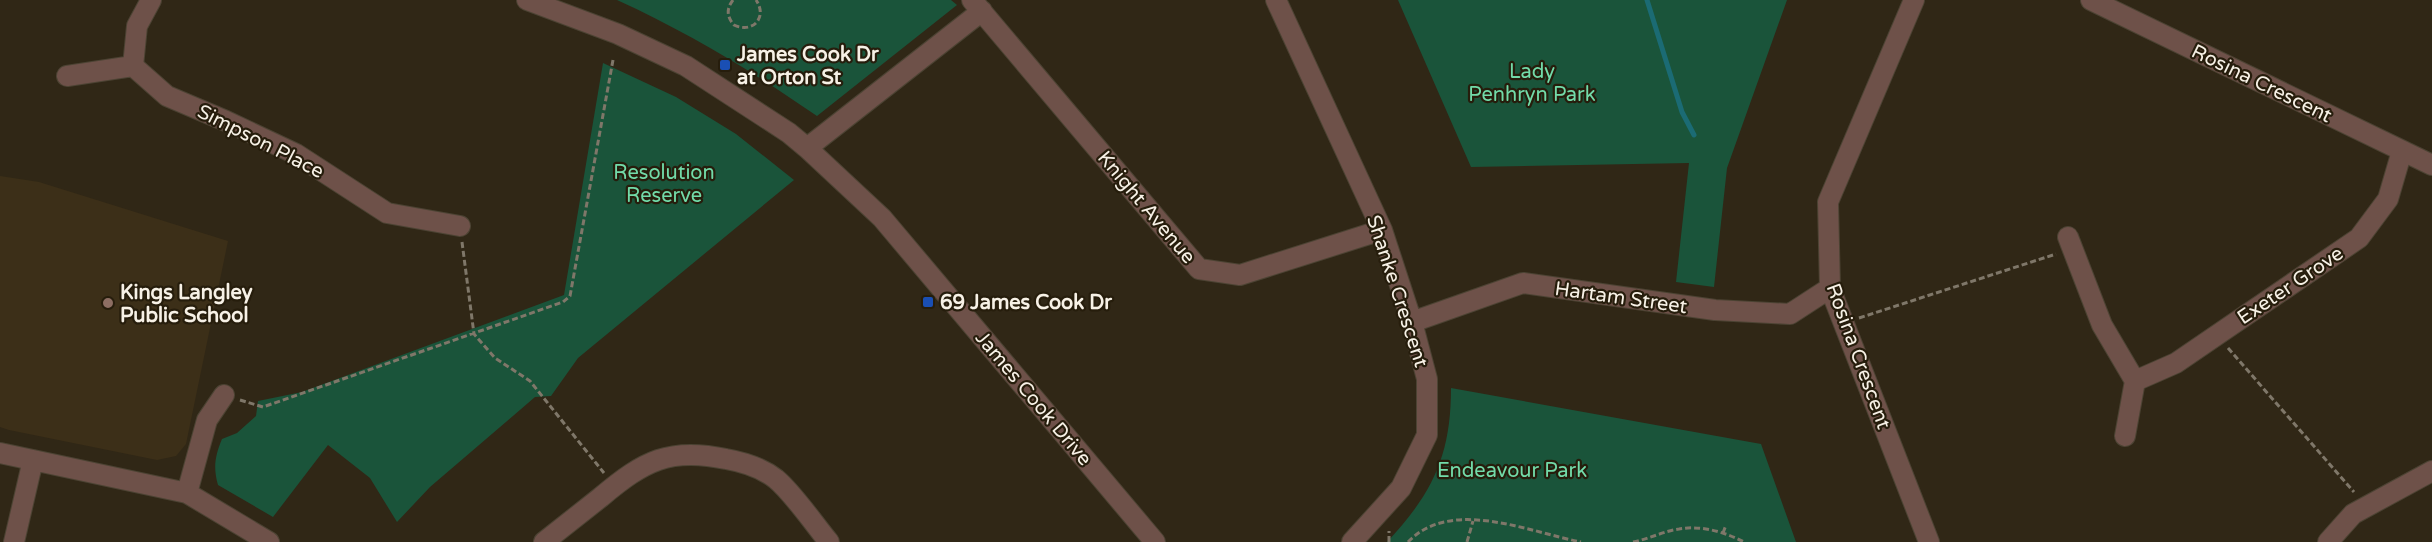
<svg xmlns="http://www.w3.org/2000/svg" width="2432" height="542" viewBox="0 0 2432 542" font-family="'Varela Round',sans-serif">
  <style>
    .built { fill: #3c2f18 }
    .green { fill: #1a543a }
    .lines { fill: none; stroke-linecap: round; stroke-linejoin: round }
    .stream { stroke: #1b6b74; stroke-width: 5 }
    .minor-casing { stroke: #4c4333; stroke-width: 22 }
    .path { stroke: #7f7769; stroke-width: 3; stroke-dasharray: 6 3; stroke-linecap: butt }
    .minor { stroke: #6e5149; stroke-width: 20 }
    .transit-dot { fill: #1a4fb4; stroke: #261d0c; stroke-width: 2 }
    .education-dot { fill: #8d6e63; stroke: #261d0c; stroke-width: 2 }
    .labels { text-anchor: middle; stroke-width: 4.5; stroke-linejoin: round; paint-order: stroke }
    .poi-label { font-size: 20px; font-weight: bold; fill: #f7f1e6; stroke: #261d0c; text-anchor: start }
    .park-label { font-size: 20px; fill: #72dba9; stroke: #261d0c }
    .street-label { font-size: 20px; fill: #f7f1e6; stroke: #261d0c }
  </style>
  <rect width="100%" height="100%" fill="#302716"/>
  <path class="built" d="M0 176 39 182 228 241 186 444 176 456 157 460 9 430 0 427Z"/>
  <path class="green" d="M617 0H951L957 5 817 116C752 71 689 33 617 0Z
    M1398 0H1787L1727 168 1714 287 1676 282 1689 163 1471 167Z
    M603 63 676 97 736 134 794 180 578 358 551 396 535 397 430 487 397 522 370 478 328 445 273 517 218 485C213 467 215 456 222 439L237 433 256 416 258 401 302 392 564 295Z
    M1451 388 1761 444 1796 542H1387C1433 493 1451 455 1451 388Z"/>
  <g class="lines">
    <path class="stream" d="M1647 0 1682 112 1694 135"/>
    <g class="minor-casing">
      <path id="minor" d="M151 0 137 26 133 66 167 96 226 121 296 154 387 213 460 226
        M527 0 618 34 686 66 789 133 807 148 882 218 1155 542
        M972 0 1199 269 1240 275 1382 230
        M1276 0 1382 230 1412 322 1427 379V435L1401 488 1352 542
        M1914 0 1828 202 1830 288 1929 542
        M2091 0 2432 165
        M67 76 133 66
        M807 148 982 11
        M2068 237 2102 325 2135 381
        M1412 322 1523 283 1715 310 1790 314 1830 288
        M2125 436 2135 381 2176 363 2359 238 2388 199 2402 151
        M0 453 187 493 269 542
        M187 493 207 420 224 395
        M14 542 33 460
        M544 542C563 527 582 512 601 497 644 461 669 447 726 459 743 462 762 468 776 479 793 493 814 524 829 542
        M2328 542 2353 514 2432 471"/>
    </g>
    <path class="path" d="M733 0C726 9 727 17 734 25 753 34 768 17 756 0
      M462 242 474 334 495 358 530 381 604 473
      M1859 318 2056 254
      M2228 348 2354 492
      M240 400 263 407 563 302 570 296 613 60
      M1723 533 1726 525
      M1389 542V531
      M1408 542C1451 497 1529 532 1581 542
      M1467 542 1473 521
      M1633 542C1649 539 1664 531 1679 529 1701 525 1725 532 1744 542"/>
    <use href="#minor" class="minor"/>
  </g>
  <g class="transit-dot">
    <rect x="719" y="59" width="12" height="12" rx="3"/>
    <rect x="922" y="296" width="12" height="12" rx="3"/>
  </g>
  <circle class="education-dot" cx="108" cy="303" r="6"/>
  <g class="labels">
    <g class="poi-label">
      <text x="737" y="61">James Cook Dr<tspan x="737" dy="23">at Orton St</tspan></text>
      <text x="120" y="299">Kings Langley<tspan x="120" dy="23">Public School</tspan></text>
      <text x="940" y="309">69 James Cook Dr</text>
    </g>
    <g class="park-label">
      <text x="1532" y="78">Lady<tspan x="1532" dy="23">Penhryn Park</tspan></text>
      <text x="664" y="179">Resolution<tspan x="664" dy="23">Reserve</tspan></text>
      <text x="1512" y="477">Endeavour Park</text>
    </g>
    <g class="street-label">
      <text transform="translate(2262 83) rotate(26)" y="7">Rosina Crescent</text>
      <text transform="translate(261 141) rotate(27)" y="7">Simpson Place</text>
      <text transform="translate(1147 207) rotate(50)" y="7">Knight Avenue</text>
      <text transform="translate(2290 285) rotate(-34)" y="7">Exeter Grove</text>
      <text transform="translate(1398 291) rotate(72)" y="7">Shanke Crescent</text>
      <text transform="translate(1621 297) rotate(8)" y="7">Hartam Street</text>
      <text transform="translate(1859 356) rotate(70)" y="7">Rosina Crescent</text>
      <text transform="translate(1034 398) rotate(50)" y="7">James Cook Drive</text>
    </g>
  </g>
</svg>
